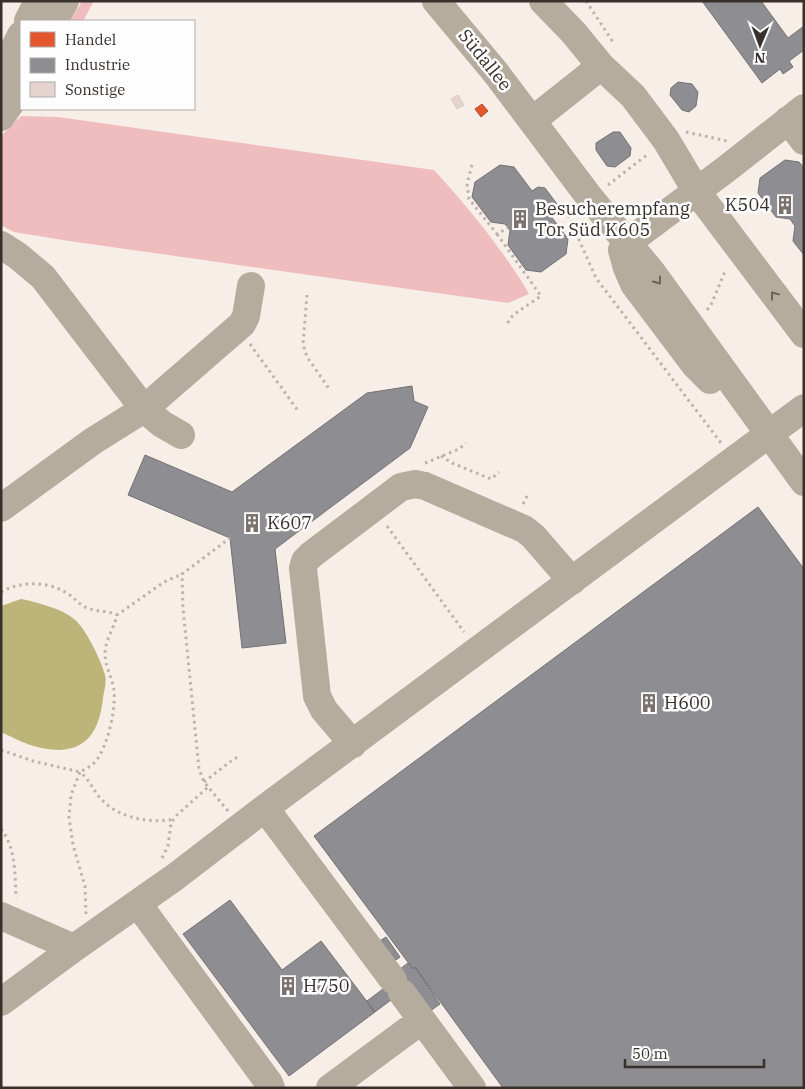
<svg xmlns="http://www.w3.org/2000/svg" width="805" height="1089" viewBox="0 0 805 1089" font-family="'IBM Plex Serif',serif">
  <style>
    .forest { fill: #f0bdbf }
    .water { fill: #bdb47a }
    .shops { fill: #e4572e; stroke: #b04b2d }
    .industry { fill: #8d8d92; stroke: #747173 }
    .building { fill: #e5d4cd; stroke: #d4ccc7 }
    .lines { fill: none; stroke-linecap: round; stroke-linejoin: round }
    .path { stroke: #bbb2a9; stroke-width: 3; stroke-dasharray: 2.5 4; stroke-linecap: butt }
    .minor { stroke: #b5ac9d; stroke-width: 28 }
    .oneway { stroke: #6a6259 }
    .labels { text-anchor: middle; stroke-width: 5; stroke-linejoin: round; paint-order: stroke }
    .street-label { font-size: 18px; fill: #38302b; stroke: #fdfdfd }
    .poi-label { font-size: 18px; fill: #38302b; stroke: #fdfdfd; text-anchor: start }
  </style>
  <rect width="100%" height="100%" fill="#f7eee7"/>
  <path class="forest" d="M82 1H94L83 21H70Z
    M21 116 58 117 434 170C467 206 505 252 529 294L508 303 69 241 14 232 1 225V136Z"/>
  <path class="water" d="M21 599C36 602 63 609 74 619 85 627 102 662 105 675 107 682 104 691 103 698 100 725 91 749 59 750 38 750 19 741 1 732V606Z"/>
  <path class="shops" d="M482 104 488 111 481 117 475 109Z"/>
  <path class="industry" d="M702 1H761L788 38 804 26V50L789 61 793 67 783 74 780 69 762 83Z
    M678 82 692 84 698 92 696 106 689 112 682 110 670 95 671 88Z
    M613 132H620L631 148 630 156 615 167 607 166 596 150V143Z
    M785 160 799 162 804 168V255L793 241 795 226 790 219 776 217 758 193 760 178Z
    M500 165 514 167 532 191 538 187 545 188 557 204 555 211 550 215 568 239 566 254 541 272 526 270 508 245 510 230 505 224 491 222 472 197 475 182Z
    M412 386 414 401 428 407 410 448 275 549 286 643 242 648 230 538 128 495 145 455 232 492 367 393Z
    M758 507 804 569V1088H503L415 967 413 969 314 836Z
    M230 900 282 970 321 941 375 1012 289 1076 183 934Z
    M386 937 400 957 393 962 378 942Z
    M408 963 413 969 415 967 440 1004 426 1014 407 988 375 1012 373 1011 367 1001 399 977 395 973Z"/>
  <path class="building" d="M458 95 464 105 457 109 451 99Z"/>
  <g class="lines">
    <path class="path" d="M586 1 613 42
      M686 132 727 141
      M472 165 467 184 469 199 497 234 508 228
      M608 185 648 154
      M573 211 568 215 596 278 721 443
      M497 234 541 296 513 315 507 324
      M307 295 303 344 307 357 330 390
      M707 310 711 305 726 269
      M250 344 299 412
      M441 456 452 463 491 479 499 472
      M425 463 459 449 466 443
      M523 504 528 494
      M387 526 464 632
      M1 592C20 581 46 581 65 592 73 596 78 604 87 608 97 612 107 610 117 615
      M1 750 33 761 80 772C86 769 91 766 96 761 108 745 116 709 114 690 112 677 104 664 105 652 106 639 114 628 117 615L164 582 182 574
      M204 782 235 758H240
      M228 811 204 782 199 769 183 608 182 574 230 538
      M1 829C16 848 15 875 16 898
      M162 858 168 846 171 823 177 815 208 787
      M86 914 85 886 73 845 69 817 71 795 80 772C90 780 93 791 102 800 119 818 151 824 174 819"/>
    <path class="minor" d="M436 1 496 73 590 198 651 271 804 482
      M543 1 573 32 601 66 633 96 666 140 697 192 804 334
      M28 21 38 1
      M54 21 65 1
      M1 75 21 35
      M1 117 12 101 21 80
      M533 120 601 66
      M788 120 804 141
      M1 245 18 256 43 277 144 409 162 424 181 435
      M710 380 695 365 634 284 627 268 622 250 627 243 725 170 804 108
      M1 508 93 441 144 409 220 343 242 324 246 316 251 286
      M353 744 324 710 317 696 303 568 305 561 311 555 401 487 415 484 425 486 524 529 533 536 572 581
      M265 808 393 980
      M138 904 269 1083 271 1088
      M1 916 74 948
      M402 993 472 1088
      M1 1002 74 948 175 877 265 808 804 408
      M330 1088 422 1020"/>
  </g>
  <defs><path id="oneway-chevron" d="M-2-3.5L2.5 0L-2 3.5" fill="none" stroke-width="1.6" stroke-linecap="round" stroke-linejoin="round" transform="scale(1.25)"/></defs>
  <g class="oneway">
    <use href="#oneway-chevron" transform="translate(658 281) rotate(54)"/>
    <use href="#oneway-chevron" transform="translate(774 295) rotate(-127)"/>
  </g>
  <defs>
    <g id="building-bare" transform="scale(1.5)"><path d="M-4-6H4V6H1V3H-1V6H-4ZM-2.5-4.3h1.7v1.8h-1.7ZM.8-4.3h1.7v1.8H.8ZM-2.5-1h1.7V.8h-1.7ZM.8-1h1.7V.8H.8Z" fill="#7b726d" stroke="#fdfdfd" stroke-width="2.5" paint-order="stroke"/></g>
  </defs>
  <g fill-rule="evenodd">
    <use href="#building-bare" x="785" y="205"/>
    <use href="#building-bare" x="520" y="219"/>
    <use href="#building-bare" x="252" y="523"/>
    <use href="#building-bare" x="649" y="703"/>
    <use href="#building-bare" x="288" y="986"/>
  </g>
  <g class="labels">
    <g class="street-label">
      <text transform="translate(485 60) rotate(51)" y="6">Südallee</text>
    </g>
    <g class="poi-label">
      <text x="770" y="211" text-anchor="end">K504</text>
      <text x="535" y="215">Besucherempfang<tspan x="535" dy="21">Tor Süd K605</tspan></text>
      <text x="267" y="529">K607</text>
      <text x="664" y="709">H600</text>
      <text x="303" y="992">H750</text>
    </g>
  </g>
  <rect width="805" height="1089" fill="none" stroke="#38302b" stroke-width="5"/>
  <rect x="20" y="20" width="175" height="90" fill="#fdfdfd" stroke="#aeaba9"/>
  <rect x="30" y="32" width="25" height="15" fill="#e4572e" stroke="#aeaba9"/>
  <text x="65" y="45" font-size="15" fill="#38302b">Handel</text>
  <rect x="30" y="58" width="25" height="15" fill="#8d8d92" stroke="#aeaba9"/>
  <text x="65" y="70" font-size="15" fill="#38302b">Industrie</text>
  <rect x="30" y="82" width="25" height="15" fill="#e5d4cd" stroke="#aeaba9"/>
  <text x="65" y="95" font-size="15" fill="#38302b">Sonstige</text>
  <g transform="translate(760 45) rotate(181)" stroke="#fdfdfd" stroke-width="4" paint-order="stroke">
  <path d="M0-4L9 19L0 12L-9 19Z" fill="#38302b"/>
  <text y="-8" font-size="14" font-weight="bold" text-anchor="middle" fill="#38302b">N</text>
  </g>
  <path d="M625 1059v8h139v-8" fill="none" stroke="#38302b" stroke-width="2.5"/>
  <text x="632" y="1059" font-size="15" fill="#38302b" stroke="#fdfdfd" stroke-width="4" paint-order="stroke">50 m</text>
</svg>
